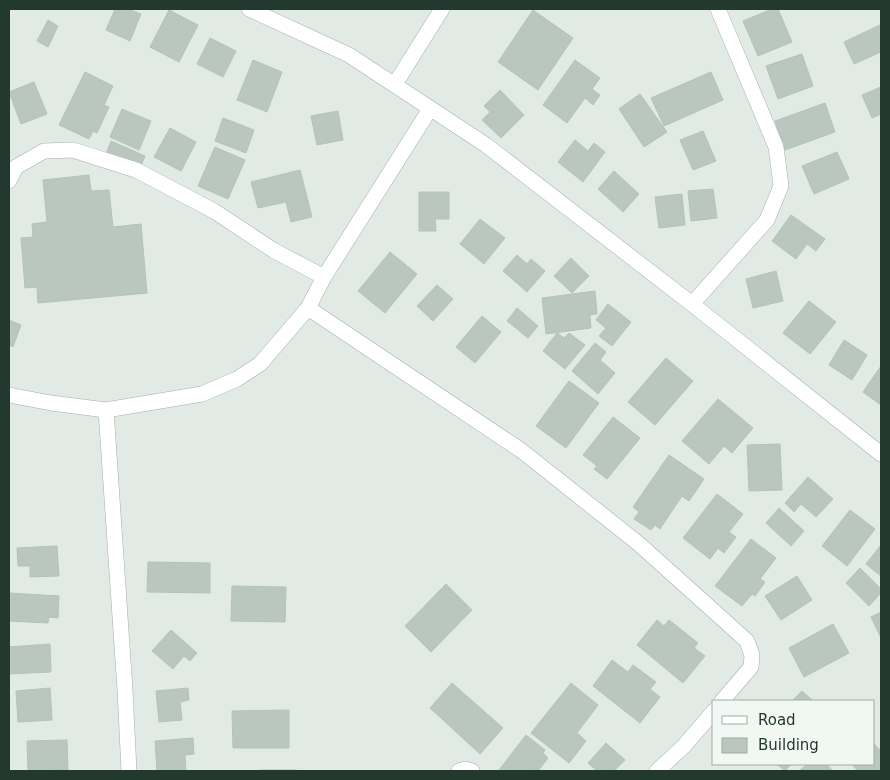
<svg xmlns="http://www.w3.org/2000/svg" width="890" height="780" viewBox="0 0 890 780" font-family="'DejaVu Sans',sans-serif">
  <style>
    .building { fill: #bac7c0; stroke: #b4c3ba }
    .lines { fill: none; stroke-linecap: round; stroke-linejoin: round }
    .minor-casing { stroke: #a4b1aa; stroke-width: 16 }
    .minor { stroke: #fff; stroke-width: 15 }
  </style>
  <rect width="100%" height="100%" fill="#e1eae4"/>
  <path class="building" d="M115 9H128L141 14 130 41 106 30Z
    M772 9H778L792 42 758 56 743 21Z
    M169 10 198 25 179 62 150 47Z
    M533 10 573 38 538 90 498 62Z
    M48 20 58 26 48 47 37 41Z
    M880 25 881 29V52L854 64 844 42Z
    M210 38 236 51 223 77 197 64Z
    M802 54 813 86 778 99 766 66Z
    M253 60 282 72 267 112 237 100Z
    M575 60 600 78 592 89 600 95 593 105 585 98 567 123 543 105Z
    M85 72 113 86 104 105 109 107 97 133 93 131 89 139 59 125Z
    M711 72 723 100 664 126 651 98Z
    M34 82 47 114 21 124 9 92Z
    M881 87V114L872 118 862 95Z
    M500 90 524 115 501 138 482 120 490 112 484 106Z
    M640 94 667 132 644 147 619 109Z
    M825 103 835 132 785 150 775 121Z
    M122 109 151 121 139 150 110 137Z
    M338 111 343 140 317 145 311 116Z
    M223 118 254 130 246 153 215 141Z
    M170 128 196 142 181 171 154 157Z
    M703 131 716 161 693 170 680 140Z
    M575 140 588 151 594 143 605 152 583 182 558 162Z
    M111 141 145 156 138 173 104 159Z
    M215 147 245 160 228 199 198 186Z
    M837 152 849 179 814 194 802 166Z
    M300 170 312 217 291 222 286 202 258 208 251 182Z
    M614 171 639 194 623 212 598 189Z
    M89 175 91 191 109 190 113 227 141 224 147 293 38 303 37 287 25 288 21 238 33 237 32 224 47 222 43 180Z
    M713 189 717 218 691 221 688 191Z
    M419 192H449V219H435L436 231H419Z
    M682 194 685 225 659 228 655 197Z
    M791 215 825 239 816 251 807 244 796 259 772 241Z
    M480 219 505 238 484 264 460 244Z
    M390 252 417 274 385 313 358 291Z
    M517 255 527 264 531 259 545 271 527 292 503 271Z
    M571 258 589 276 572 293 554 276Z
    M776 271 783 301 753 308 746 279Z
    M437 285 453 299 433 321 417 306Z
    M595 291 597 314 590 315 591 328 546 334 542 298Z
    M809 301 836 322 810 354 783 333Z
    M608 304 631 322 612 346 599 336 606 328 596 320Z
    M517 308 538 326 528 338 507 321Z
    M482 316 501 332 475 363 456 347Z
    M9 320 21 325 13 347 9 345Z
    M557 333 564 338 569 333 585 345 565 369 543 351Z
    M844 340 867 355 852 380 829 365Z
    M595 343 606 352 600 360 615 373 598 394 572 371Z
    M666 358 693 381 655 425 628 402Z
    M881 366V405L863 392Z
    M569 381 599 403 566 448 536 426Z
    M718 399 753 428 732 453 724 446 709 464 682 441Z
    M613 417 640 438 607 479 594 469 597 466 583 455Z
    M780 444 782 490 749 491 747 445Z
    M669 455 704 479 689 501 682 496 660 529 655 525 651 530 634 519 639 512 633 507Z
    M808 477 833 499 816 517 801 504 794 512 785 503Z
    M717 494 743 514 729 532 736 537 724 553 718 548 710 559 683 538Z
    M779 508 804 531 791 546 766 523Z
    M850 510 875 529 847 566 822 546Z
    M751 539 776 558 760 579 765 582 755 596 752 594 742 606 715 586Z
    M881 545V576L866 564Z
    M57 546 59 576 30 577V566H18L17 548Z
    M148 562 210 563V593L147 592Z
    M860 568 881 589V593L869 606 846 583Z
    M797 576 812 600 781 620 765 596Z
    M446 584 472 610 431 652 405 626Z
    M232 586 286 587 285 622 231 621Z
    M9 593 59 596 58 618 49 617 48 623 9 621Z
    M881 612V638L871 617Z
    M657 620 664 626 669 620 698 643 694 648 705 656 683 683 637 645Z
    M833 624 849 653 804 677 789 648Z
    M171 630 197 653 190 661 184 656 173 669 152 651Z
    M50 644 51 672 9 674V647Z
    M612 660 628 672 633 665 656 682 650 689 660 697 640 723 593 686Z
    M452 683 503 728 480 754 430 708Z
    M571 683 598 705 577 733 586 741 569 763 531 733Z
    M50 688 52 720 18 722 16 691Z
    M188 688 189 700 180 702 182 720 159 722 156 691Z
    M802 691 813 701H792Z
    M289 710V748H233L232 711Z
    M526 735 545 750 543 753 548 758 538 771H534L531 769 529 771H500L499 770Z
    M193 738 194 754 185 755 186 771H157L155 741Z
    M67 740 68 770 28 771 27 741Z
    M606 743 625 760 614 771H597L588 763Z
    M874 744 881 751V771H858L852 764H874Z
    M777 764H791L785 771Z
    M808 764H826L832 770 830 771H799Z
    M260 770H297V771H260Z"/>
  <g class="lines">
    <g class="minor-casing">
      <path id="minor" d="M249 9 349 55 486 145 692 304 881 454
        M395 84 442 9
        M9 181 16 167 44 151 73 150 136 170 214 211 273 250 324 277
        M692 304 767 220 781 186 776 147 718 9
        M308 308 522 451 639 544 747 641 752 655 751 667 722 701
        M9 395 51 403 106 410 202 394 237 379 260 364 308 308 324 277 430 109
        M106 410 125 690 129 771
        M459 771 466 769 472 771
        M657 771 684 746 714 711"/>
    </g>
    <use href="#minor" class="minor"/>
  </g>
  <rect width="890" height="780" fill="none" stroke="#23392f" stroke-width="20"/>
  <rect x="712" y="700" width="162" height="65" fill="#f1f7f3" stroke="#9faba5"/>
  <rect x="722" y="716" width="25" height="8" fill="#ffffff" stroke="#9faba5"/>
  <text x="758" y="725" font-size="15" fill="#23392f">Road</text>
  <rect x="722" y="738" width="25" height="15" fill="#bac7c0" stroke="#9faba5"/>
  <text x="758" y="750" font-size="15" fill="#23392f">Building</text>
</svg>
